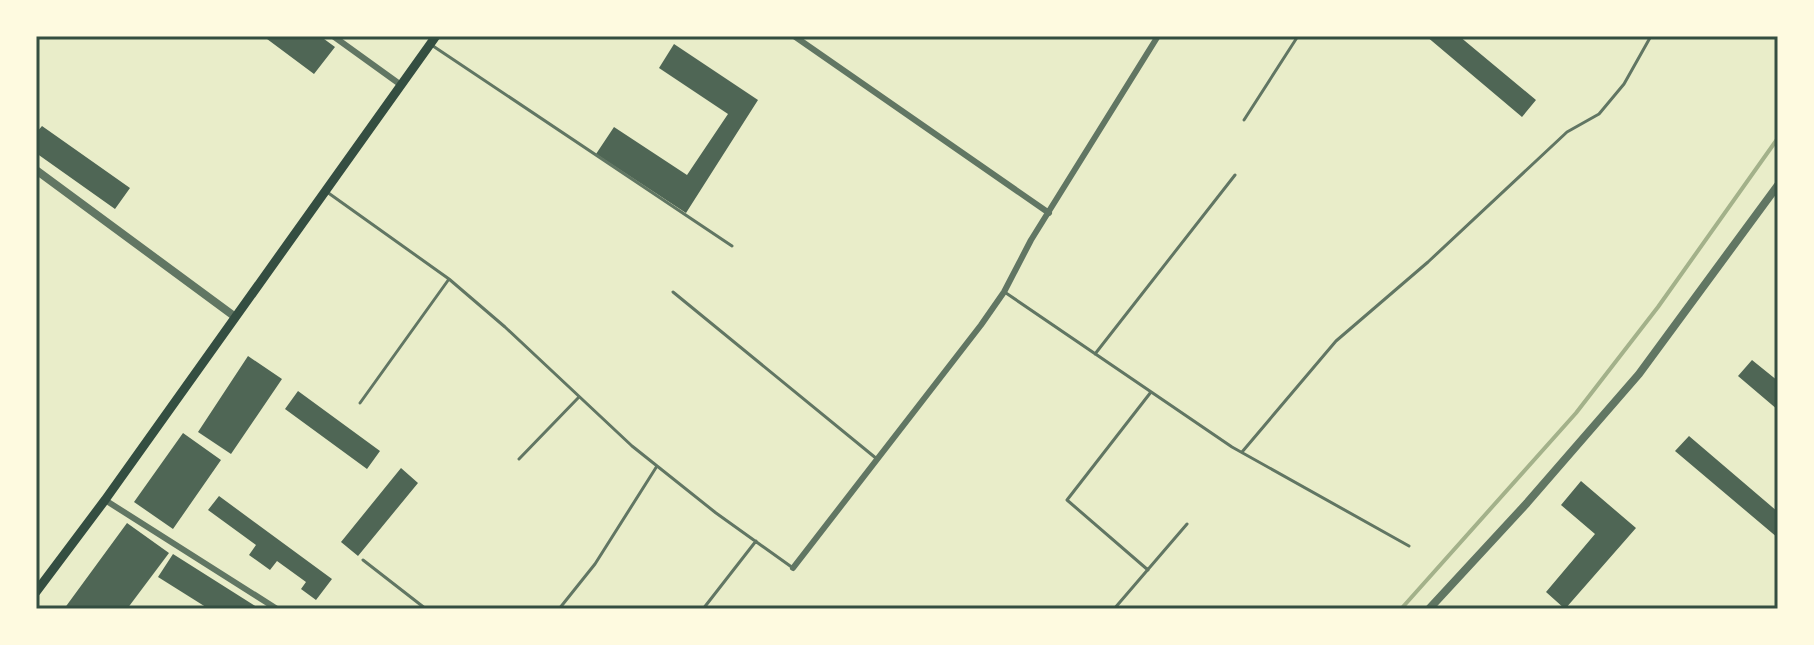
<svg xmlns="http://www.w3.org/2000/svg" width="1814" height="645" viewBox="0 0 1814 645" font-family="'Roboto Condensed',sans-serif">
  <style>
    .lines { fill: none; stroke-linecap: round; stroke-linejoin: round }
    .stream { stroke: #a3b18a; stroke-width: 4 }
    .building { fill: #4f6655 }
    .service { stroke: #617663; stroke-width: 3 }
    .minor { stroke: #617663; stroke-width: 6 }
    .tertiary { stroke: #617663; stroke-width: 8 }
    .secondary { stroke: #344e41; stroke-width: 9 }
    .neatline { fill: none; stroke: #344e41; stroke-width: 3 }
  </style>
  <rect width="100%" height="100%" fill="#e9edc9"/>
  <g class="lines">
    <path class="stream" d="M1401 609 1576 413 1658 307 1778 138"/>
  </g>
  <path class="building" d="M263 36H320L335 47 314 74Z
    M1426 36H1459L1536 100 1522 117Z
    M674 44 758 100 686 213 596 154 614 127 687 175 728 114 659 68Z
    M42 126 130 188 115 209 36 153V133Z
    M248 356 282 379 231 454 198 432Z
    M1752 360 1778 381V410L1738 376Z
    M298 391 380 451 367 469 285 409Z
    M183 433 221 460 173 529 134 502Z
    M1689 436 1778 512V538L1675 451Z
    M401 468 418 483 358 556 341 542Z
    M1581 481 1636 528 1565 609 1546 592 1595 534 1561 505Z
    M219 496 332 579 316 600 301 589 306 582 277 561 270 570 249 555 256 545 208 510Z
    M127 523 169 553 127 609H64Z
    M173 554 260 609H209L158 577Z"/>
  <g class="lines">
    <path class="service" d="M433 46 732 246
      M1244 120 1298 36
      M327 192 449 279 505 327 632 446 716 513 793 568
      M673 292 877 459
      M1006 293 1232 447 1409 546
      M1095 354 1235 175
      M360 403 449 279
      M1242 452 1336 341 1428 262 1567 132 1599 114 1624 84 1651 36
      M519 459 579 397
      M363 560 426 609
      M1148 570 1067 500 1151 392
      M559 609 595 564 657 466
      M703 609 756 541
      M1114 609 1187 524"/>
    <path class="minor" d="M333 36 401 85
      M794 36 1049 213
      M105 500 277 609
      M793 568 981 325 1004 292 1031 240 1158 36"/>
    <path class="tertiary" d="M36 170 234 316
      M1429 609 1527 503 1639 374 1778 185"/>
    <path class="secondary" d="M36 592 105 500 436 36"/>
  </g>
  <rect width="1814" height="645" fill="none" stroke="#fefae0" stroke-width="76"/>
  <rect x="38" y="38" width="1738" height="569" class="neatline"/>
</svg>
